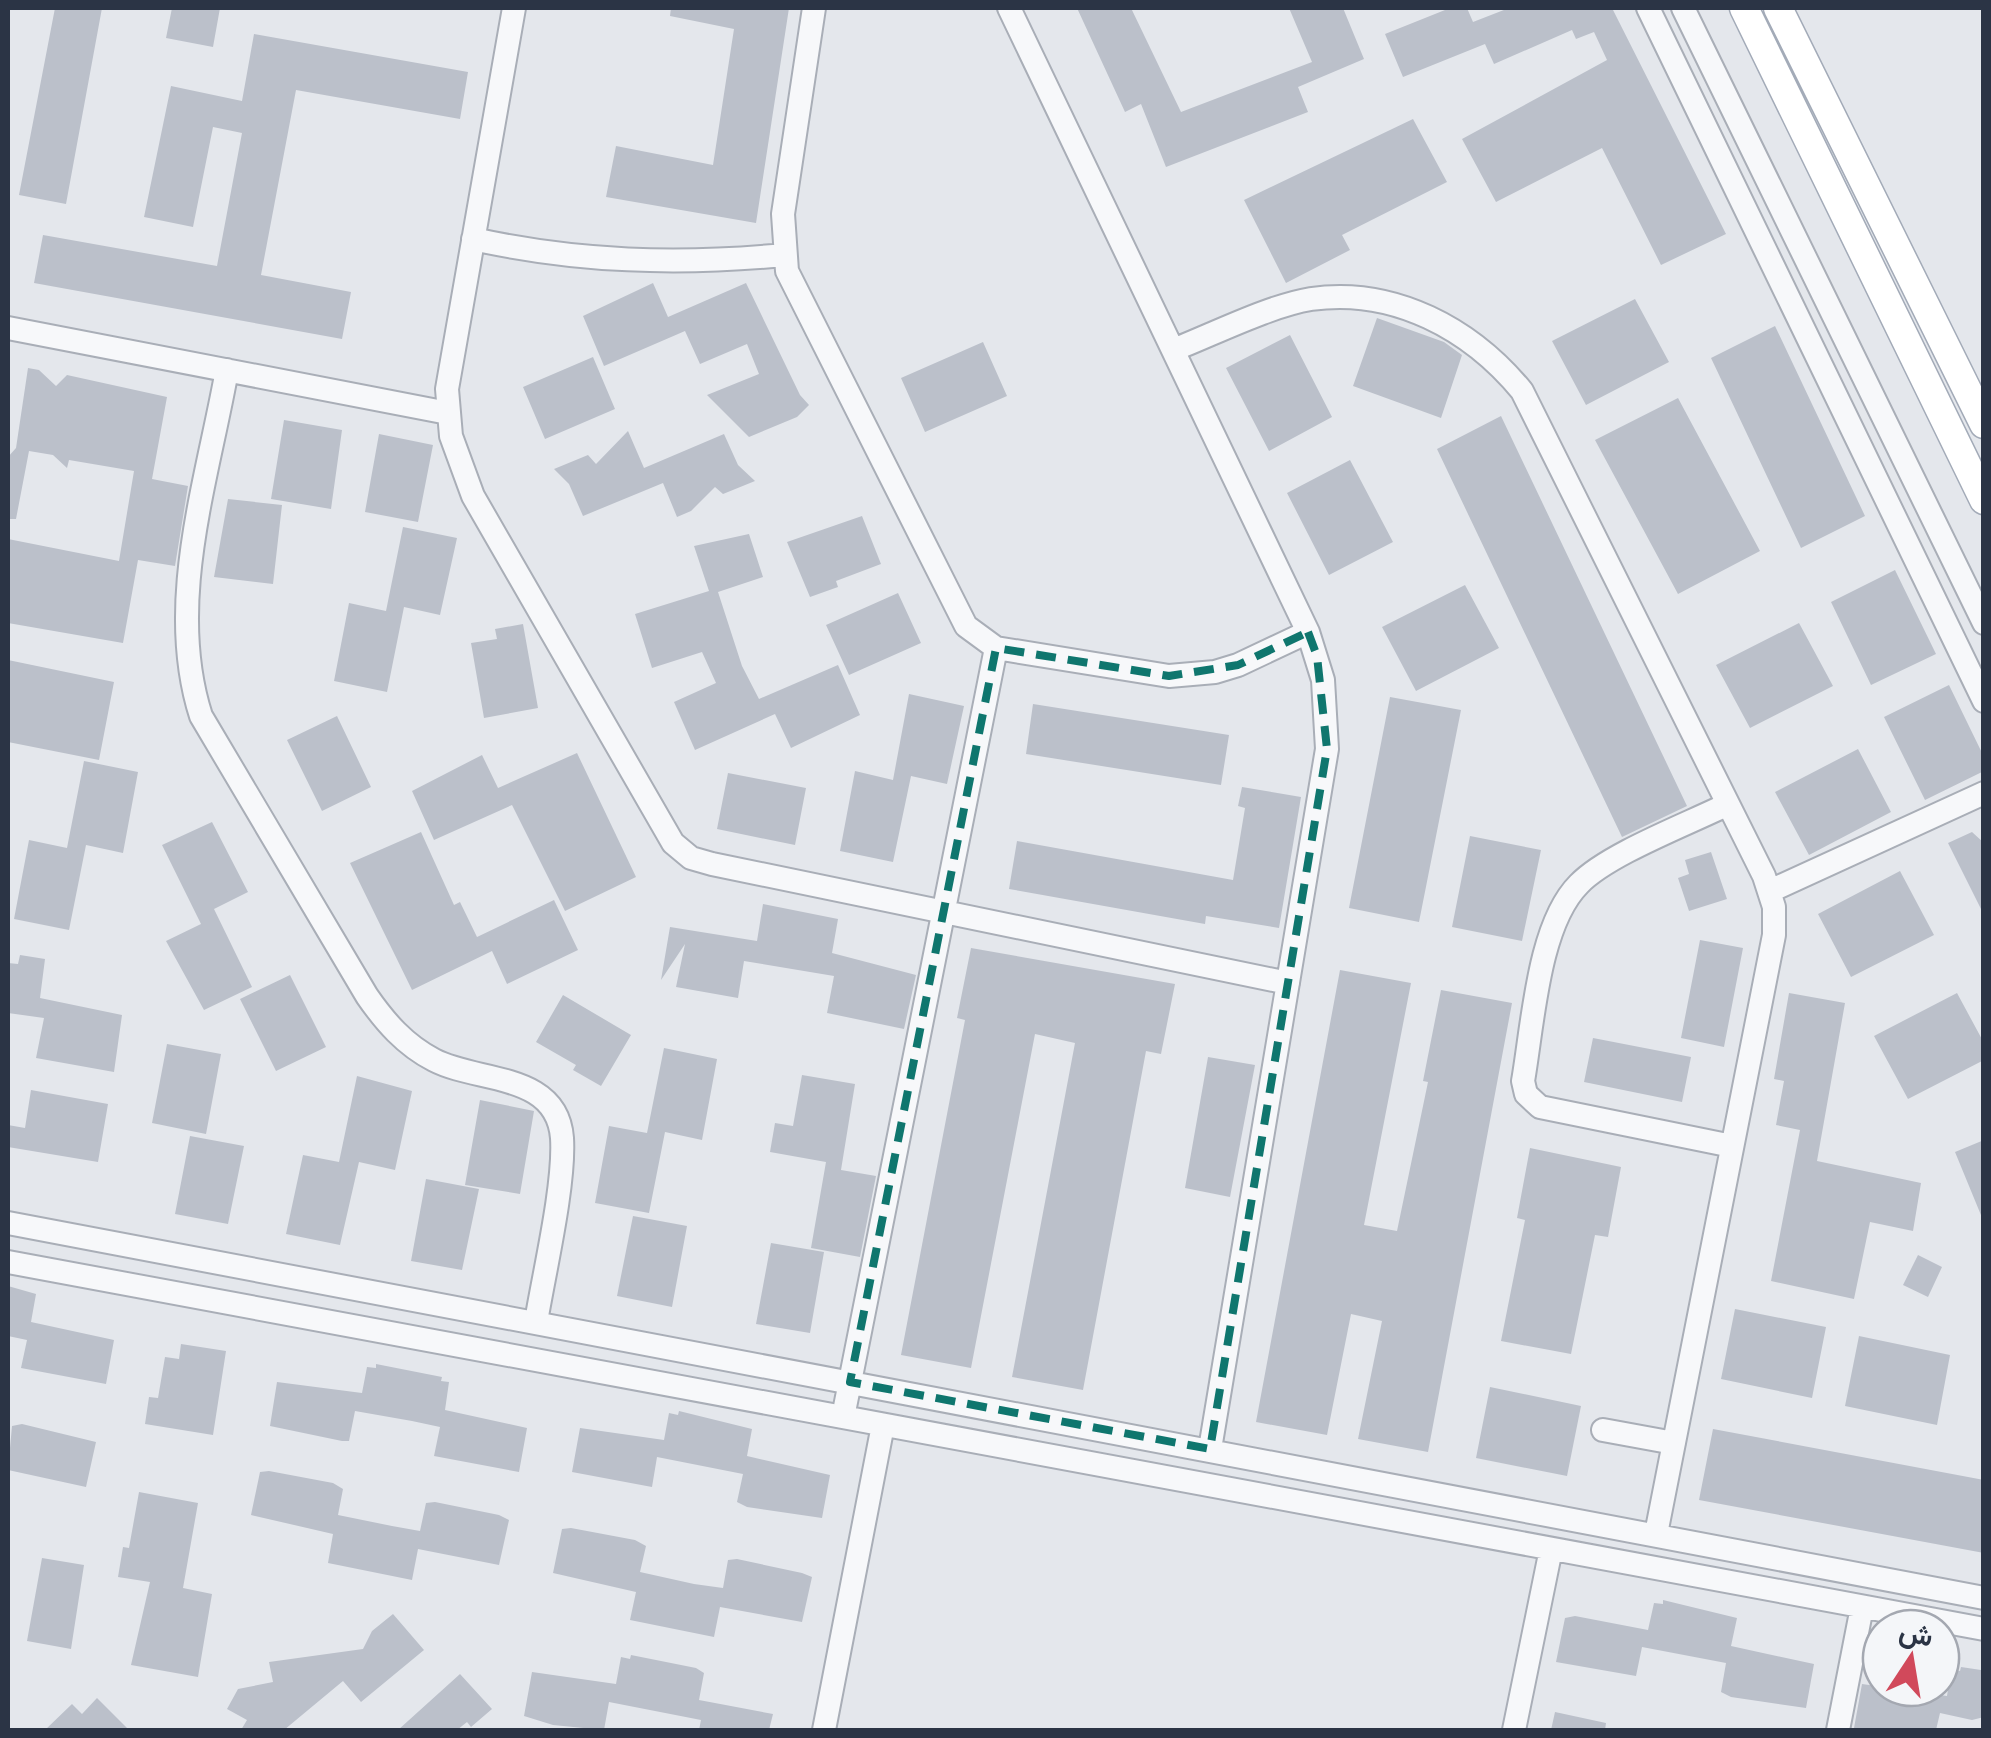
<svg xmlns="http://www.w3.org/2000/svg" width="1991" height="1738" viewBox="0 0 1991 1738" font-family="'Roboto Condensed',Vazirmatn,sans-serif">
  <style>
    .building { fill: #bbc0ca }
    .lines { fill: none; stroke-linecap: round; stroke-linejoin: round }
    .minor-casing { stroke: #a9aeb7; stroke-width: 26 }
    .major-casing { stroke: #a3abb8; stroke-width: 31 }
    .minor { stroke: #f7f8fa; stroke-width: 22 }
    .major { stroke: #fff; stroke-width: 28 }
    .marked { fill: none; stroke: #0f766e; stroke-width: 8; stroke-dasharray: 20 12; stroke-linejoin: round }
  </style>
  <rect width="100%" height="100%" fill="#e4e7ec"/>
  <path class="building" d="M55 8H102L66 204 19 195Z
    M172 8H220L213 47 166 38Z
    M671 8H789L756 223 606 197 616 146 713 165 734 29 670 16Z
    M1077 8H1131L1181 112 1312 62 1289 8H1343L1364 59 1298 87 1308 112 1166 167 1141 104 1125 112Z
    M1450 8H1467L1473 22 1509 8H1612L1726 234 1661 265 1602 148 1496 202 1462 139 1607 60 1594 32 1576 39 1572 30 1494 64 1485 44 1403 77 1385 34Z
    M254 34 468 72 460 119 296 90 261 275 351 292 342 339 34 283 43 235 217 266 242 133 213 127 193 227 144 217 171 86 242 101Z
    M1413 119 1447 182 1342 235 1350 250 1286 283 1244 200Z
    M653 283 668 317 746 283 800 395 809 405 797 417 749 437 707 395 759 374 747 344 700 364 685 331 604 366 583 316Z
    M1635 299 1669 362 1586 405 1552 341Z
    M1377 318 1444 342 1462 355 1441 418 1353 386Z
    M1775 326 1865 516 1801 548 1711 358Z
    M1290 335 1332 417 1269 451 1226 368Z
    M983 342 1007 396 925 432 901 378Z
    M593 357 615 409 545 439 523 387Z
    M28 368 39 370 56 386 67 375 167 397 152 479 188 486 175 566 138 560 123 643 8 623V539L119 561 134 471 69 460 67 468 53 455 29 451 16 519H8V457L16 448Z
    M1678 398 1760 551 1678 594 1595 440Z
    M1501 416 1687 806 1622 837 1437 449Z
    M284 420 342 430 331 509 271 499Z
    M628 431 644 468 724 434 738 465 755 481 723 494 715 487 691 511 677 517 663 483 583 516 569 484 554 469 588 455 596 464Z
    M379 434 433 445 418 522 365 512Z
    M1350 460 1393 542 1329 575 1287 493Z
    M228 499 282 505 273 584 214 577Z
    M862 516 881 564 836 581 838 587 810 597 787 542Z
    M403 527 457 538 440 615 404 607 387 692 334 681 349 603 386 611Z
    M749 534 763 577 718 592 742 666 759 699 838 665 860 715 791 748 775 714 695 750 674 702 716 683 702 652 652 668 635 614 709 591 694 546Z
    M1895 570 1936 654 1871 685 1831 602Z
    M1465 585 1499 648 1416 691 1382 627Z
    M898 593 921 643 849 675 826 625Z
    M1799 623 1833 686 1750 728 1716 665Z
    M523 624 538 708 484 718 471 643 497 639 495 629Z
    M8 660 114 682 99 760 8 742Z
    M1949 685 1984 757V771L1925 800 1884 717Z
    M909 694 964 706 947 784 911 776 893 862 840 851 855 771 893 780Z
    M1390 697 1461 710 1419 922 1349 908Z
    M1033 704 1229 735 1221 785 1026 754Z
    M337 716 371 787 322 811 287 740Z
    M1858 749 1891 812 1809 855 1775 792Z
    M577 753 636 877 565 911 512 805 434 840 412 791 482 755 498 788Z
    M84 761 138 772 123 853 86 845 69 930 14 919 29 840 67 848Z
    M728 773 806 788 795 845 717 829Z
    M1242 787 1301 797 1279 928 1206 916 1205 924 1009 889 1017 841 1233 880 1245 808 1238 806Z
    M212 822 248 892 214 909 252 987 204 1010 166 941 201 924 162 845Z
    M421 832 454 905 460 902 477 937 554 900 578 950 507 984 492 951 412 990 350 863Z
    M1972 832 1984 843V915L1948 843Z
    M1470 836 1541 850 1522 941 1452 927Z
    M1711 852 1727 899 1689 911 1678 878 1689 874 1685 860Z
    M1900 871 1934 935 1851 977 1818 914Z
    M763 904 838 919 832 953 916 975 904 1029 827 1013 834 976 744 961 738 998 676 987 685 944 661 980 670 927 757 941Z
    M1700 940 1743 948 1724 1047 1681 1038Z
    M971 948 1175 984 1161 1054 1146 1051 1083 1390 1012 1377 1075 1043 1035 1034 971 1368 901 1355 965 1020 957 1018Z
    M20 955 45 959 40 998 122 1015 114 1072 36 1058 44 1018 8 1013V963L18 964Z
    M1340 970 1411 983 1364 1225 1397 1231 1428 1082 1423 1081 1441 990 1512 1003 1428 1452 1358 1439 1382 1321 1351 1314 1327 1435 1256 1422Z
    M290 975 326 1047 276 1071 240 999Z
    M1789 993 1845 1003 1817 1161 1921 1183 1913 1231 1870 1222 1854 1299 1771 1281 1800 1130 1776 1125 1784 1081 1774 1079Z
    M1957 993 1984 1043V1060L1908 1099 1874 1036Z
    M563 995 631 1035 601 1086 573 1070 576 1065 536 1042Z
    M1593 1038 1691 1057 1682 1102 1584 1082Z
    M167 1044 221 1054 206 1134 152 1123Z
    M664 1048 717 1059 702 1140 665 1132 649 1213 595 1203 609 1126 647 1133Z
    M1208 1057 1255 1065 1230 1197 1185 1188Z
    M802 1075 855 1084 841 1170 876 1176 860 1257 811 1248 826 1162 770 1152 775 1123 793 1126Z
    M357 1076 412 1091 395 1170 359 1162 340 1245 286 1234 303 1155 339 1162Z
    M31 1090 108 1104 98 1162 8 1147V1125L25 1128Z
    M480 1100 534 1111 520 1194 465 1185Z
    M190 1136 244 1146 228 1224 175 1214Z
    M1984 1140V1220H1983L1955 1152Z
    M1530 1148 1621 1167 1608 1237 1595 1235 1571 1354 1501 1341 1525 1220 1517 1218Z
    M426 1179 479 1189 462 1270 411 1261Z
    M633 1216 687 1226 672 1307 617 1296Z
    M771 1243 824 1252 810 1333 756 1324Z
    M1918 1255 1942 1267 1928 1297 1903 1285Z
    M8 1286 36 1294 31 1322 114 1340 106 1384 21 1368 27 1340 8 1336Z
    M1735 1309 1826 1327 1812 1398 1721 1379Z
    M1859 1336 1950 1355 1937 1425 1845 1406Z
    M181 1344 226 1351 213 1435 145 1424 149 1397 158 1398 165 1357 179 1359Z
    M376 1364 442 1377 441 1381 449 1382 445 1410 527 1428 519 1472 434 1456 440 1427 412 1421 355 1411 349 1441H342L270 1426 277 1382 362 1393 367 1367 376 1368Z
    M1490 1387 1581 1406 1567 1476 1476 1458Z
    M679 1411 752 1429 747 1456 830 1475 822 1518 747 1507 737 1502 743 1474 657 1457 652 1487 572 1472 580 1428 664 1440 669 1413 678 1415Z
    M22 1424 96 1442 86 1487 8 1470 12 1426Z
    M1713 1429 1984 1480V1553L1699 1500Z
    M269 1471 333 1483 343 1489 338 1515 392 1526 420 1531 426 1503 435 1502 499 1515 509 1520 499 1565 418 1549 412 1580 328 1563 333 1534 251 1515 260 1472Z
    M139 1492 198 1503 183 1588 212 1594 198 1677 131 1665 150 1582 118 1577 123 1547 129 1548Z
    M571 1528 635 1540 646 1546 640 1572 694 1584 723 1588 728 1560 737 1559 802 1573 812 1577 802 1622 720 1607 714 1637 630 1620 636 1592 553 1573 562 1529Z
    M42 1558 84 1565 71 1649 27 1641Z
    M1663 1600 1737 1618 1731 1646 1814 1664 1806 1708 1731 1697 1721 1692 1726 1663 1642 1647 1636 1676 1556 1662 1565 1618 1575 1616 1648 1630 1654 1603 1663 1604Z
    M393 1614 424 1650 361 1702 343 1681 284 1730H241L247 1720 227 1709 238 1689 273 1682 269 1662 363 1649 372 1631Z
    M631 1655 696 1668 704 1673 699 1700 773 1714 769 1730H699L701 1720 609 1702 604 1730 553 1725 524 1716 532 1672 616 1684 621 1657 630 1659Z
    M1961 1667 1981 1670 1984 1717 1972 1720 1940 1713 1936 1730 1854 1728 1862 1684 1947 1696 1951 1669 1960 1671Z
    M460 1674 492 1709 471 1727 467 1722 457 1730H398Z
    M97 1698 129 1730H45L72 1704 82 1714Z
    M1555 1712 1606 1723 1605 1730H1551Z"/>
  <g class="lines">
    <g class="minor-casing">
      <path id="minor" d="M514 8 447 389 451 436 473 496 673 843 691 858 712 864 1288 983
        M814 8 783 214 787 271 966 626 996 648 1169 676 1215 672 1238 665 1308 632
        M1009 8 1308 632 1323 680 1327 749 1210 1449
        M1648 8 1984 701
        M1683 8 1984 623
        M473 239C578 262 677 265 784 255
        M8 328 448 413
        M1173 350C1214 334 1269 306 1311 299 1394 287 1471 329 1522 391L1764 876 1774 907V935L1656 1534
        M227 370C207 482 165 604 201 716L367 996C385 1022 405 1045 434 1060 478 1083 557 1072 562 1138 565 1185 544 1273 536 1322
        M1728 804C1688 824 1608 854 1579 884 1538 925 1533 1024 1523 1081L1526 1094 1540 1107 1732 1146
        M1770 891 1984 793
        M8 1223 1984 1598
        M8 1262 1984 1629
        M843 1417 996 648
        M1603 1430 1674 1443
        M824 1730 883 1425
        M1514 1730 1551 1549
        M1838 1730 1862 1607"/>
    </g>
    <g class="major-casing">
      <path id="major" d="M1744 8 1984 500
        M1778 8 1984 424"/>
    </g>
    <use href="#minor" class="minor"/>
    <use href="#major" class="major"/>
  </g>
  <path class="marked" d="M1308 632 1317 656 1327 749 1210 1449 850 1382 996 648 1169 676 1238 665Z"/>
  <rect width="1991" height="1738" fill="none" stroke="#2b3445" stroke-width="20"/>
  <g transform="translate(1911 1658) rotate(12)"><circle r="48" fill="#f4f6f9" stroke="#a4a8b1" stroke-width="2.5"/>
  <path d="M0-8L18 38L0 25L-18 38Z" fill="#d1495b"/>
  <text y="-15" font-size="28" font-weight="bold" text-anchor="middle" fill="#2b3445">ش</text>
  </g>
</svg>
